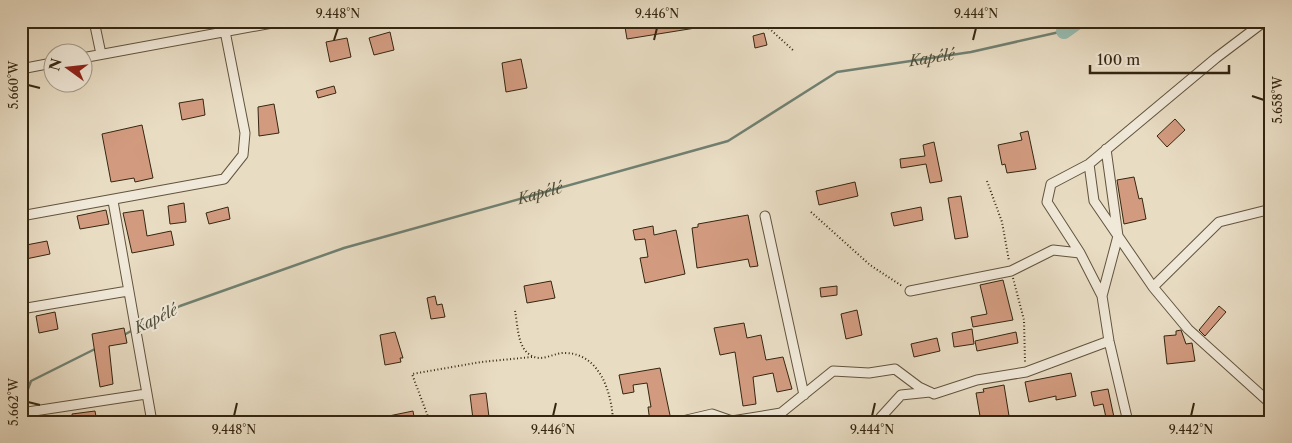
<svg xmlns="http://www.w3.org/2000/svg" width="1292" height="443" viewBox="0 0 1292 443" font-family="'Libre Caslon Text',serif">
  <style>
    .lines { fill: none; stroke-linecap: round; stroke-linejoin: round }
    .stream { stroke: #708071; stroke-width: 2.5 }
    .river { stroke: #97bcb1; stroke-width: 16 }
    .building { fill: #d29b80; stroke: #352610 }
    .street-casing { stroke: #62543d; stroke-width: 11 }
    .path { stroke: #352610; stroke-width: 2; stroke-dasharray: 1 2.5; stroke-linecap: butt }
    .street { stroke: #f0e8d8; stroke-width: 9 }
    .ticks { fill: none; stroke: #352610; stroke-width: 2 }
    .labels { text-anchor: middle; stroke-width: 4; stroke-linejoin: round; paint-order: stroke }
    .water-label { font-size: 15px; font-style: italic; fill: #4e4c38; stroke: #f0e8d8 }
    .neatline { fill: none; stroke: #352610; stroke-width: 2 }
    .ticks-label { font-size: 12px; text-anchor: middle; fill: #352610 }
  </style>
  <rect width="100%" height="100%" fill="#e8dcc3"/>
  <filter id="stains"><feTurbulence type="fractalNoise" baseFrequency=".004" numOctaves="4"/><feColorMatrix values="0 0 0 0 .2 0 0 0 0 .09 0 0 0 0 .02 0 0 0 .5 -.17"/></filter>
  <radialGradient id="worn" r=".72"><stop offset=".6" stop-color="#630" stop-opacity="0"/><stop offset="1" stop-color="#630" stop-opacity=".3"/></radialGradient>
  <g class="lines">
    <g class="stream">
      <path id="s1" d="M138 328 180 306 344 248 728 141 837 72 971 52 1064 31"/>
      <path d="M122 336 133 330"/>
      <path d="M21 407 31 381 97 348"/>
    </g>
    <path class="river" d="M1064 31 1078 21"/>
  </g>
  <path class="building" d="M624 21H714V25L627 39Z
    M390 32 394 50 374 55 369 38Z
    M764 33 767 45 755 48 753 36Z
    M347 38 351 57 330 62 326 42Z
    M521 59 527 88 506 92 502 63Z
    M334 86 336 93 318 98 316 91Z
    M203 99 205 115 182 120 179 103Z
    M274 104 279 133 259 136 258 107Z
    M1175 119 1185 130 1167 147 1157 136Z
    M142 125 153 178 135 182 134 178 111 182 102 134Z
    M1028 131 1036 169 1007 173 1005 164 1002 165 998 145 1022 140 1020 133Z
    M934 142 942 181 930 183 926 164 901 168 900 159 925 156 923 145Z
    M1134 177 1139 199 1142 198 1146 219 1124 224 1117 180Z
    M855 182 858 196 819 205 816 191Z
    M961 196 968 237 955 239 948 198Z
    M184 203 186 222 170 224 168 206Z
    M228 207 230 219 209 224 206 213Z
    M921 207 923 220 894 226 891 213Z
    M106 210 109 224 80 229 77 216Z
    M143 210 147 236 171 231 174 245 132 253 123 213Z
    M748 215 758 266 750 267 748 259 697 268 692 228 698 227V224Z
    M653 226 654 235 676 230 685 274 645 283 640 258 648 257 645 239 635 240 633 230Z
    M47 241 50 254 21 260V246Z
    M1003 280 1013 320 973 327 971 317 987 314 980 285Z
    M551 281 555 298 527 303 524 286Z
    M837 286V295L821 297 820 288Z
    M435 296 437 305 442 304 445 317 431 319 427 298Z
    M1219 306 1226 312 1205 336 1199 330Z
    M857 310 862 335 846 339 841 314Z
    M55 312 58 329 39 333 36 316Z
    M744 323 747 338 761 335 766 360 783 357 792 389 777 392 773 373 753 377 756 404 743 406 735 352 720 355 714 328Z
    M124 328 127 343 109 346 113 384 100 387 92 334Z
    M972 329 974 344 954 347 952 333Z
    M1181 330 1186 344 1192 343 1195 361 1167 364 1164 336 1176 335V331Z
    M395 332 403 358H400L401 362 385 365 380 335Z
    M1016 332 1018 343 977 351 975 341Z
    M937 338 940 351 914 357 911 344Z
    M660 368 671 420 650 422 648 407H651L647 383 633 385 634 392 623 394 619 375Z
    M1071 373 1076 396 1056 400V396L1029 402 1025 382Z
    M1004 385 1010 422H981L976 393 984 392 983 389Z
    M1108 389 1115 422H1107L1103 404 1094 406 1091 392Z
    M486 393 489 417 473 419 470 395Z
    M95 411 97 422H73L72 414Z
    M413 411 415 422H380L379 418Z"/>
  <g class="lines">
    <g class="street-casing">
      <path id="street" d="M94 21 101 54
        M82 58 283 21
        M21 69 52 63
        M1089 164 1094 201 1153 287 1188 329 1271 404
        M113 201 152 422
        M21 216 224 179 243 155 245 133 223 21
        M765 216 804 395
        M1153 287 1219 222 1271 209
        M910 291 1011 271 1053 250 1080 253
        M1102 296 1118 236 1106 149
        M21 309 128 291
        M21 413 146 394
        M678 422 712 414 732 421 781 413 833 371 869 373 895 369 919 387 934 394 977 380 1026 372 1109 341
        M880 422 881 417 901 395 930 392
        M1128 422 1109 341 1102 296 1080 253 1047 202 1051 184 1089 164 1216 58 1265 21"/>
    </g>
    <path class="path" d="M761 21 794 51
      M987 181 1002 222 1009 261
      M811 212 870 265 902 286
      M1013 278 1024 320 1025 362
      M515 311C518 325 517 349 532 356 543 362 555 352 566 353 600 354 612 393 613 422
      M430 422 412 374 481 362 532 357"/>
    <use href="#street" class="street"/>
  </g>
  <path class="ticks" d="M334 40 338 28M654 40 657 28M973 40 976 28M28 85 40 88M1252 96 1264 100M28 402 40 405M234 416 237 403M553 416 556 403M872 416 875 403M1191 416 1194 403"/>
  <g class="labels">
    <g class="water-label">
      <text dy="5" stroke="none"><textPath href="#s1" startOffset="845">Kapélé</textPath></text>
      <text dy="5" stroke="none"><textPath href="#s1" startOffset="425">Kapélé</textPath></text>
      <text transform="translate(156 319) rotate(-26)" y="5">Kapélé</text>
    </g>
  </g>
  <rect width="1292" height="443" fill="none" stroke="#e8dcc3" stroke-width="55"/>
  <g transform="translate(68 68) rotate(285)"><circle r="24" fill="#f0e8d8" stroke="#a59a88"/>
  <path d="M0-4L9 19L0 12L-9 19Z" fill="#8f2418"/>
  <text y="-8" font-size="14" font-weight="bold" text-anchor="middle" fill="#352610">N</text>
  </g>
  <path d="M1090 65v8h139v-8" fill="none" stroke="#352610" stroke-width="2.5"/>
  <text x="1097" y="65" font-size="15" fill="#352610" stroke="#f0e8d8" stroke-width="4" paint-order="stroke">100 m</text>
  <rect x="28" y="28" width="1236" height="388" class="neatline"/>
  <g class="ticks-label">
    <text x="338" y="18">9.448°N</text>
    <text x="657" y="18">9.446°N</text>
    <text x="976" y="18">9.444°N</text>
    <text transform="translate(14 85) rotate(-90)" y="4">5.660°W</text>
    <text transform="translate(1278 100) rotate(-90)" y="4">5.658°W</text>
    <text transform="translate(14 402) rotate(-90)" y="4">5.662°W</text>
    <text x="234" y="434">9.448°N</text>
    <text x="553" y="434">9.446°N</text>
    <text x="872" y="434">9.444°N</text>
    <text x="1191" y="434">9.442°N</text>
  </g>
  <rect width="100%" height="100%" filter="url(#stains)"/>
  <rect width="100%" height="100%" fill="url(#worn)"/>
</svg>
